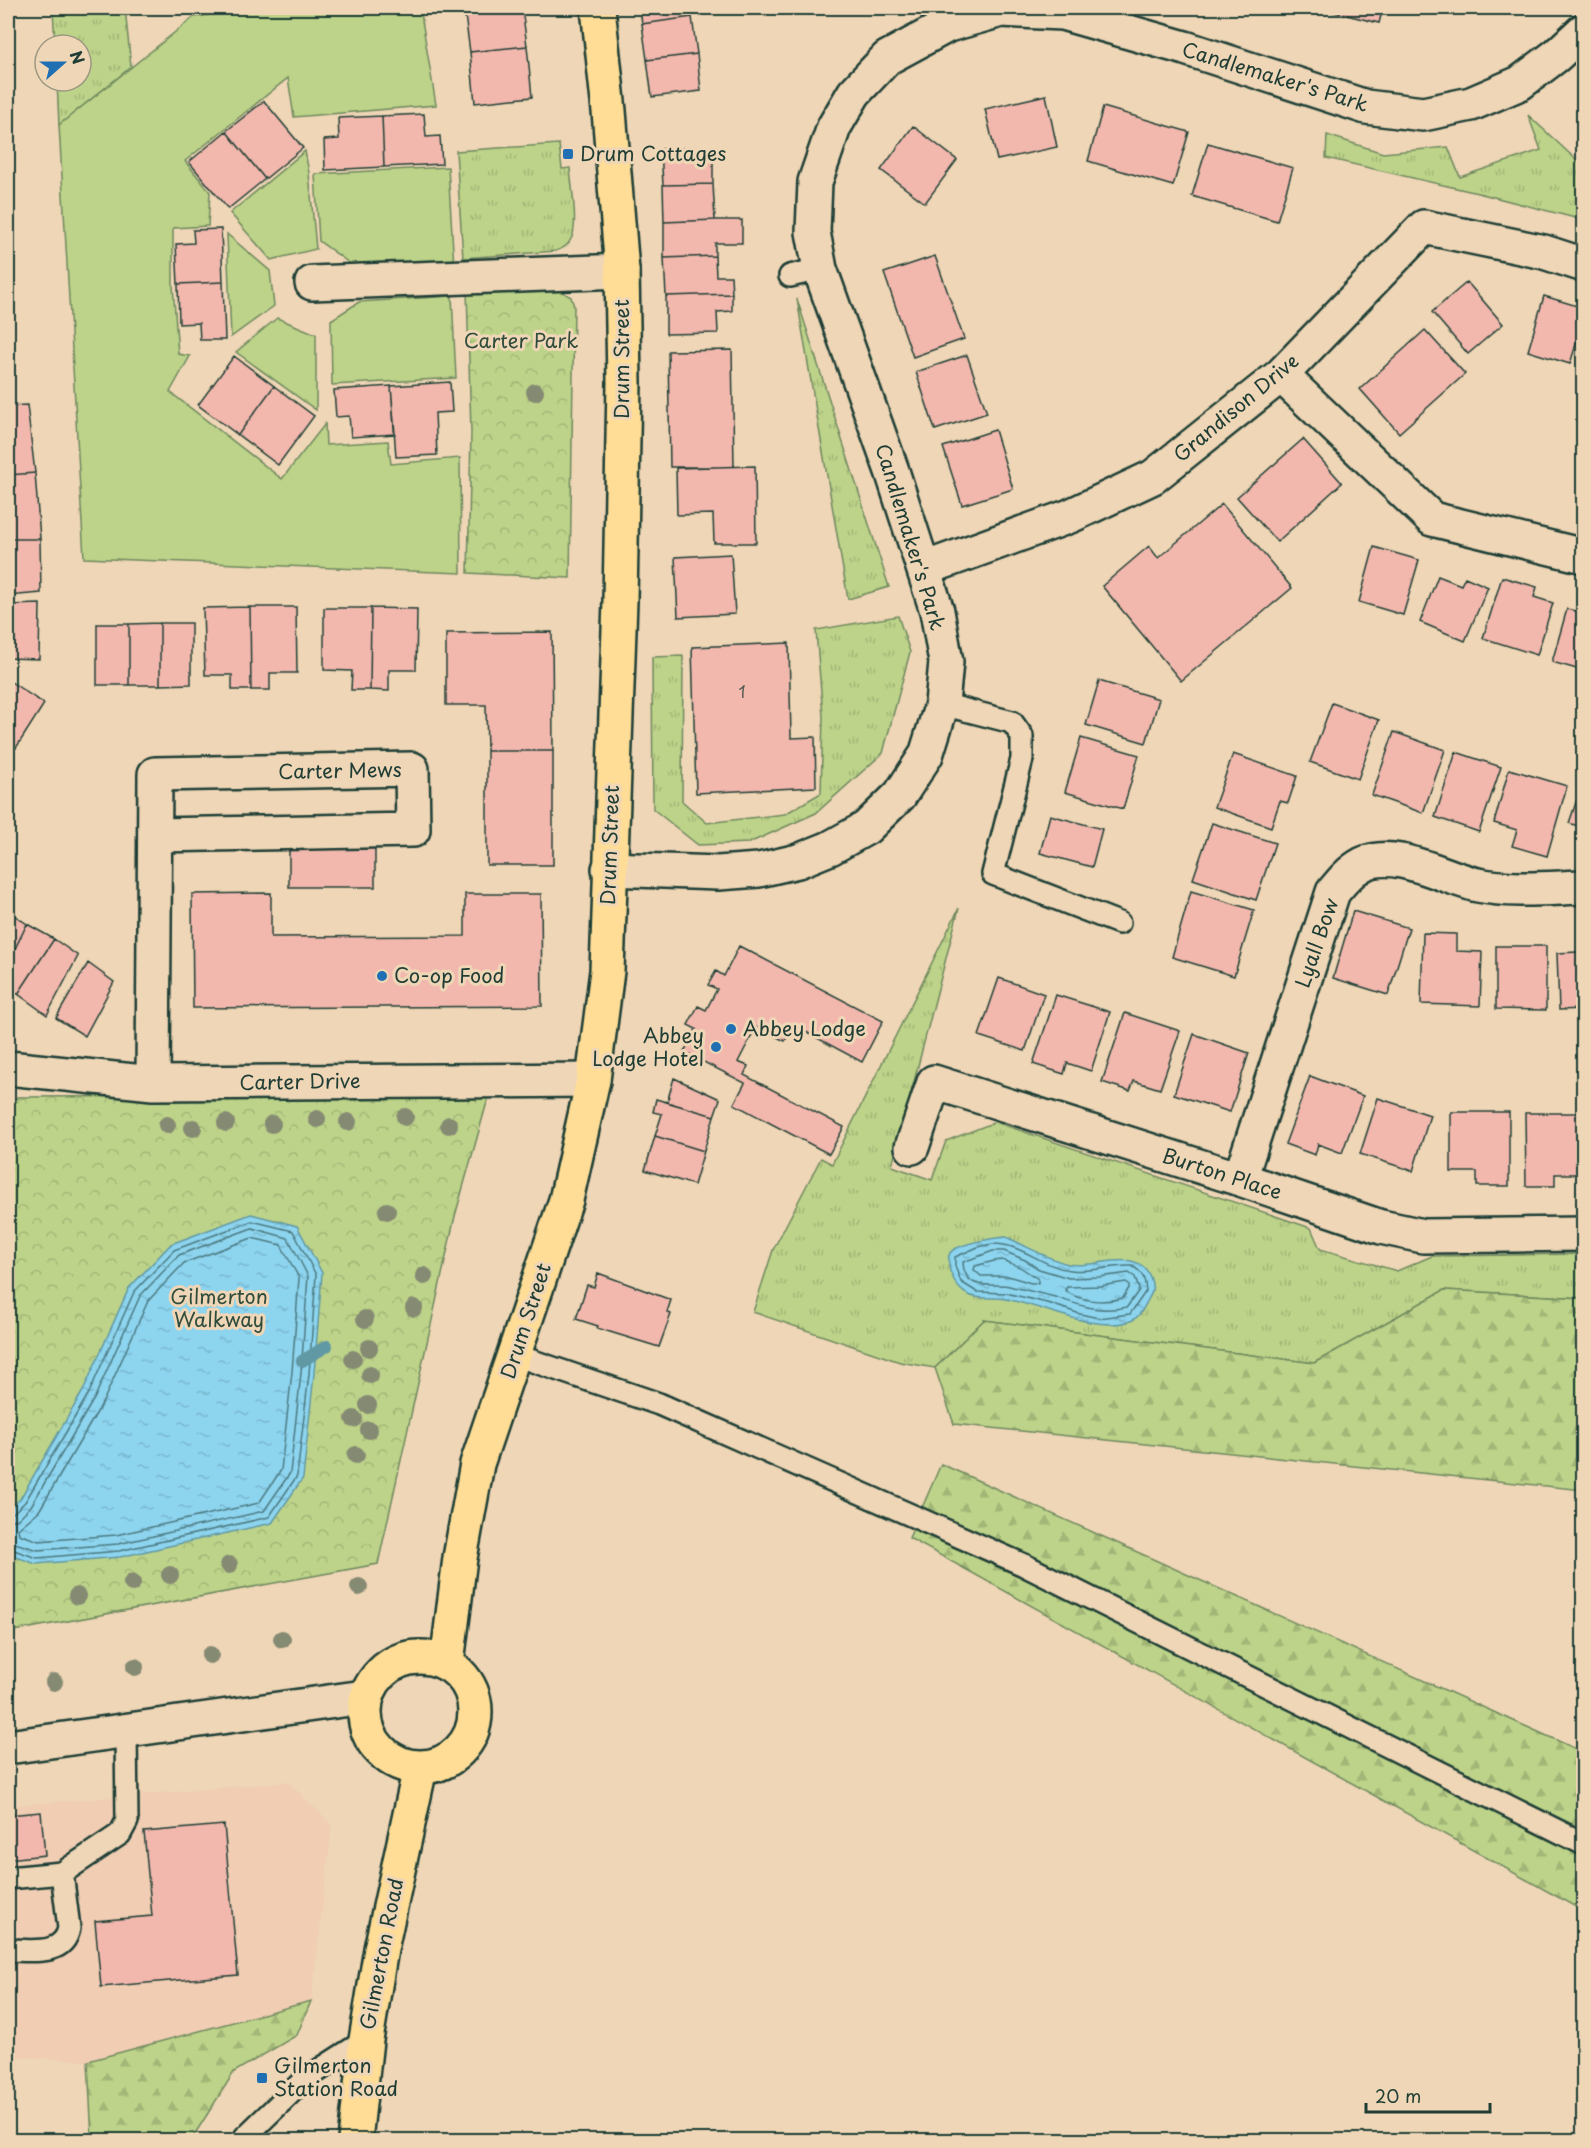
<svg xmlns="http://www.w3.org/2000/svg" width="1591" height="2148" viewBox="0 0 1591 2148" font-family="'Playpen Sans',sans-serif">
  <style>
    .built { fill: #f0cdb3 }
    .grass { fill: url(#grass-tufts); stroke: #6e885e; stroke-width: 1.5 }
    .forest { fill: url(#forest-firs); stroke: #6e885e; stroke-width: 1.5 }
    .park { fill: url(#park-crowns); stroke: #6e885e; stroke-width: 1.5 }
    .garden { fill: #bdd389; stroke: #6e885e; stroke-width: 1.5 }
    .water { fill: url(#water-ripples); stroke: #6198a4; stroke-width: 1.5 }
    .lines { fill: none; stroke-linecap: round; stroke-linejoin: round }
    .shore { stroke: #4b797f; stroke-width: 1.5 }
    .stream { stroke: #6198a4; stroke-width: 12 }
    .building { fill: #f3b8ad; stroke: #1f3d34; stroke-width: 1.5 }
    .service-casing { stroke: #1f3d34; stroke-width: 26 }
    .minor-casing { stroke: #1f3d34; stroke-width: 38 }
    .tertiary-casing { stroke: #1f3d34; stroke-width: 38 }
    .primary-casing { stroke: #1f3d34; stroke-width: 38 }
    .service { stroke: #efd6b6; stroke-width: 21 }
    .minor { stroke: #efd6b6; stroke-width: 33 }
    .tertiary { stroke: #efd6b6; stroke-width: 33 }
    .primary { stroke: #ffdd96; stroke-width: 33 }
    .tree { fill: #858a73 }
    .poi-dot { fill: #1f6fb2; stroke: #efd6b6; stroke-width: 2 }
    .labels { text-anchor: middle; stroke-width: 6; stroke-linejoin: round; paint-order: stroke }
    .number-label { font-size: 16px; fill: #545c52 }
    .street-label { font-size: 20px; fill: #1f3d34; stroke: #efd6b6 }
    .poi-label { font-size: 20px; fill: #1f3d34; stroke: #efd6b6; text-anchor: start }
    .park-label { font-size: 20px; fill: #2f4c3c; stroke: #efd6b6 }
  </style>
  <defs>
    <pattern id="grass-tufts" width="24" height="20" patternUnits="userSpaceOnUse" patternTransform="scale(1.5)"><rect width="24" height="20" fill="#bdd389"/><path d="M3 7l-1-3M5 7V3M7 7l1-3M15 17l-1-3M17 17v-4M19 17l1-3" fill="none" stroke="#a2b677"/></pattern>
    <pattern id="forest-firs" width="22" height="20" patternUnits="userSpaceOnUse" patternTransform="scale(1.5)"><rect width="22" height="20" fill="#bdd389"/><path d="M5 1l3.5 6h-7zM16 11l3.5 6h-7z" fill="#a2b677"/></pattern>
    <pattern id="park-crowns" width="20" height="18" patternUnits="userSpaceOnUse" patternTransform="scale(1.5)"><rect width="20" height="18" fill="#bdd389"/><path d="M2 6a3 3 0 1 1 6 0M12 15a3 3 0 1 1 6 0" fill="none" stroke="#a2b677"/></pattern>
    <pattern id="water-ripples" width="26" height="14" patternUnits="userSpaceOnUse" patternTransform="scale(1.5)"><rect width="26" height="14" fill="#8dd4ef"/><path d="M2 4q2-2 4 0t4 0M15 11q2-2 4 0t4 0" fill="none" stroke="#79b7ce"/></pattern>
  </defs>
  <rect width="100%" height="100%" fill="#efd6b6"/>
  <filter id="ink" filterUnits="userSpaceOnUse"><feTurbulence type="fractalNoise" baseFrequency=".0167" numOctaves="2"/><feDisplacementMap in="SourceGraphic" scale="12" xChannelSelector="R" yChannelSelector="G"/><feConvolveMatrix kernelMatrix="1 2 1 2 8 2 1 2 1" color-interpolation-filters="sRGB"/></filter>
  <g filter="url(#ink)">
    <path class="built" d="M288 1782 332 1825 311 2001 88 2061 8 2056V1806Z"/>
    <path class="grass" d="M53 8H125L131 67 59 125 57 81H81V45H55Z
      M1528 115 1583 166V220L1482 194 1326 158 1327 135 1383 153 1448 147 1460 177 1541 150Z
      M559 144 562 169 570 168C571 185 579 225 571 239 568 246 563 248 556 251L463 258 456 151Z
      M797 299 889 587 848 599Z
      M898 616 910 652 883 753 816 813 749 843 698 845 653 809 652 657 683 656 682 801 707 823 785 814 821 793 823 716 816 630Z
      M959 908 892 1166 932 1180 946 1141 995 1122 1311 1228 1320 1249 1397 1271 1432 1256 1583 1254V1298L1444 1290 1314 1363 984 1320 935 1368 900 1362 753 1312 773 1250 821 1158 832 1164Z"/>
    <path class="forest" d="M1444 1290 1583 1298V1490L954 1424 935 1368 984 1320 1314 1363Z
      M941 1464 1583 1752V1911L909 1538Z
      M311 2001 297 2035 234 2072 191 2140H92L88 2061Z"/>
    <path class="park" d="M556 288 571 297 574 306 570 578 468 573 471 433 467 289Z
      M489 1095 455 1216 378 1564 8 1632V1114L17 1097Z"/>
    <path class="garden" d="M269 8H420L436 105 294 117 288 78 185 161 210 192 208 226 173 228V285L178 354 190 356 170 392 282 479 325 424 326 445 388 441 391 464 460 458 461 573 84 558 59 125 194 17Z
      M305 151 309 173 316 249 271 260 230 213Z
      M448 167 454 267 360 271 319 241 315 174Z
      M227 234 270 271 274 306 231 337Z
      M452 296 456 378 332 385 331 320 359 302Z
      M277 318 316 334V410L236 352Z"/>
    <path class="water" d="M251 1214 297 1226 322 1273 314 1374 303 1478 272 1523 120 1557 36 1564 8 1554V1510L20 1499 83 1391 129 1288 171 1244Z
      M1006 1237C1027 1246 1045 1258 1068 1264 1093 1270 1138 1245 1150 1277 1153 1284 1153 1292 1149 1298 1145 1305 1141 1316 1133 1320 1099 1335 1041 1305 1005 1299 992 1296 978 1301 965 1293 957 1288 954 1280 950 1271 949 1266 947 1258 950 1253 956 1244 994 1238 1006 1237Z"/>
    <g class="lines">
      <path class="shore" d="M252 1238 281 1245 299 1278 292 1372 281 1470 259 1503 116 1535 39 1541 19 1534 18 1529 39 1511 103 1402 148 1301 184 1263Z
        M992 1244C1022 1243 1041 1267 1071 1270 1091 1273 1112 1265 1132 1266 1143 1272 1145 1279 1146 1291L1130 1314 1099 1318 1080 1314 1051 1304 1006 1293 977 1292 961 1282 955 1266V1257L978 1247Z
        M993 1251H1004L1025 1260 1039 1269 1069 1278 1099 1277 1129 1273 1135 1277 1139 1290 1127 1307C1098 1313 1082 1306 1055 1297 1040 1293 1024 1290 1009 1286 998 1283 984 1288 973 1282 966 1278 963 1269 963 1262Z
        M1002 1260 1020 1267 1038 1279V1283H1031L1008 1276H981L974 1270 975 1266 994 1261Z
        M1126 1282 1129 1284V1288L1123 1298C1106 1303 1078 1302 1065 1290L1067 1287 1100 1286Z
        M8 1514 13 1513 25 1502 89 1393 134 1292 174 1250 252 1221 293 1231 316 1275 309 1374 297 1476 269 1517 119 1551 37 1558 8 1548
        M8 1522 18 1519 31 1506 95 1397 140 1296 179 1255 252 1228 288 1238 308 1276 301 1373 290 1473 264 1511 118 1544 38 1550 8 1541"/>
      <path class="stream" d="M302 1361 327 1346"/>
    </g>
    <path class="building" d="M464 8H522L527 46 470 52Z
      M640 8H691L692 17 642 24Z
      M1318 8H1383L1379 23Z
      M1414 8H1430L1415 12Z
      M692 17 697 54 647 60 642 24Z
      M527 46 532 97 475 103 470 52Z
      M697 54 701 91 652 97 647 60Z
      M1046 95 1057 147 997 160 985 109Z
      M264 101 303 148 265 179 226 131Z
      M1103 107 1189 132 1173 186 1088 161Z
      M424 114 426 137 440 136 442 164 384 167 382 116Z
      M382 116 384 167 325 170 324 140 339 139 338 118Z
      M913 126 957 160 925 203 881 170Z
      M226 131 265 179 228 209 189 162Z
      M1208 143 1293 168 1277 221 1192 196Z
      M713 148V184L663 185 661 149Z
      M713 184 715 220 664 222 663 185Z
      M715 220H742V243H715V256L664 258V222Z
      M221 229 223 282 178 284 176 244 194 243 193 230Z
      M715 256 716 276H731L732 294 666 296 664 258Z
      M935 256 964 339 913 357 884 273Z
      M223 282 225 340H200L199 323 179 324 178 284Z
      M1467 282 1503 324 1468 354 1432 312Z
      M732 294V311L717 312 718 333 666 334V296Z
      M1544 296 1584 308V318L1570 364 1528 351Z
      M1425 330 1465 374 1399 433 1360 389Z
      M732 350 734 467H670L668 351Z
      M967 355 987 413 935 430 916 372Z
      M234 356 274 386 238 435 198 405Z
      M450 382 452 412 435 413 437 455 396 457 391 386Z
      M274 386 314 416 278 465 238 435Z
      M391 386 395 434 351 437 349 416 336 417 334 390Z
      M27 405 35 473 8 475V406Z
      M995 430 1013 489 962 505 943 447Z
      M1303 439 1342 483 1277 542 1237 497Z
      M755 466 756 543H714L713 514 677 515 676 468Z
      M35 473 40 539H8V475Z
      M1222 504 1292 588 1181 681 1102 586 1149 546 1158 558Z
      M8 539H40L41 593 8 596Z
      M1374 547 1419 560 1403 615 1359 602Z
      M731 554 735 614 678 617 675 557Z
      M1438 576 1461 585 1465 577 1488 587 1465 641 1420 622Z
      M1502 577 1537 587 1534 597 1553 603 1537 655 1483 638Z
      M40 604 39 659 8 658V605Z
      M250 607H296L297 673H270V690H251Z
      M250 607 251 690H232V675H205L203 608Z
      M324 608H371L370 690H351L352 671 324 670Z
      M371 608 417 609 416 670H389V691L370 690Z
      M1567 609 1584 613V671L1552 662Z
      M160 623H191V684L160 685Z
      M160 623V685H129V624Z
      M97 624H129V685H97Z
      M552 632 553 751H487L486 705H446V633Z
      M789 643 791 738 815 737 816 787 696 793 692 647Z
      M8 680 44 704 16 748 8 743Z
      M1099 681 1159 699 1146 743 1086 725Z
      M1332 703 1379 720 1358 779 1310 762Z
      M1394 732 1445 750 1423 813 1372 795Z
      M1081 738 1139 755 1123 809 1065 792Z
      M487 751H553V865H487Z
      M1456 752 1501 767 1479 832 1435 817Z
      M1233 754 1297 776 1288 803 1280 801 1271 827 1214 807Z
      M1509 769 1567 786 1547 856 1512 846 1517 830 1494 823Z
      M1584 779V828L1569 823Z
      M1050 815 1102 829 1092 867 1040 853Z
      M1212 823 1275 843 1256 900 1193 879Z
      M375 846V887H289V847Z
      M1191 891 1254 910 1234 976 1172 957Z
      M271 893V937L465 936V894H541L542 1006 193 1008 192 894Z
      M8 911 27 924 8 963Z
      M1353 911 1409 928 1388 995 1333 978Z
      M27 924 54 939 18 994 8 990V963Z
      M1423 933 1456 934V951L1482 952 1480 1006 1421 1004Z
      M54 939 78 956 47 1015 18 994Z
      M739 946 883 1021 862 1062 793 1025 785 1041 756 1027 738 1062 748 1066 744 1075 844 1127 829 1154 734 1104 745 1083 684 1052 696 1029 688 1025 698 1006 706 1010 717 989 708 985 716 971 724 976Z
      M1496 946H1546V1010L1496 1009Z
      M1578 952H1584V1009L1559 1010 1557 953Z
      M88 963 114 982 85 1036 56 1018Z
      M999 978 1044 994 1025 1051 979 1036Z
      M1056 995 1110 1012 1091 1071 1067 1063 1064 1074 1033 1064Z
      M1125 1013 1180 1031 1160 1089 1134 1081 1130 1091 1102 1082Z
      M1194 1034 1249 1053 1230 1112 1174 1094Z
      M1310 1076 1363 1096 1342 1153 1318 1144 1315 1155 1285 1144Z
      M674 1078 720 1099 714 1116 667 1102Z
      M1378 1098 1430 1115 1413 1171 1360 1154Z
      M656 1099 714 1116 704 1151 655 1136 662 1114 653 1112Z
      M1451 1112H1509V1186H1477V1172H1451Z
      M1525 1113H1582L1583 1174H1555V1186H1526Z
      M655 1136 704 1151 694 1185 645 1170Z
      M598 1273 671 1300 667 1312 671 1314 659 1347 597 1328 598 1326 576 1319 587 1285 594 1287Z
      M41 1812 45 1855 8 1859V1815Z
      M224 1825 238 1975 101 1987 95 1921 152 1916 144 1832Z"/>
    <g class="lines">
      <g class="service-casing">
        <path id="service" d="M790 276 820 269
          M942 704 1012 722 1022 736V759L993 874 1119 923
          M515 1355 659 1404 1024 1565 1584 1844
          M8 1878 62 1873
          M8 1950C30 1950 64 1957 69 1928L62 1873 120 1834 127 1821 126 1731
          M244 2140 245 2137 305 2079 366 2040"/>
      </g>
      <g class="minor-casing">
        <path id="minor" d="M312 283 622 271
          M1281 375 1432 519 1584 556
          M924 569 1070 516 1153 477 1281 375 1424 227 1544 252 1584 265
          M609 869 718 873 759 870 798 861 830 848 866 828 900 795 926 755 942 704 946 662 937 611 892 471 820 269 813 232 815 182 834 127 854 93 887 58 948 25 1001 10 1062 13 1185 48 1366 107 1423 114 1471 104 1520 83 1557 55 1584 30
          M8 1068 153 1083 593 1080
          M153 1083 155 774 412 769 413 830 156 835
          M912 1147 934 1082 1240 1179 1381 1227 1423 1236 1584 1234
          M1240 1179 1333 892C1342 881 1350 871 1363 864 1395 848 1445 878 1478 885 1513 892 1549 888 1584 887"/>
      </g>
      <g class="tertiary-casing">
        <path id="tertiary" d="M8 1747 364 1697"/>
      </g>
      <g class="primary-casing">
        <path id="primary" d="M365 1712a55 55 0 1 1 110 0a55 55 0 1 1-110 0Z
          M447 1663 460 1558 477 1464 566 1200 593 1080 607 971 620 601 624 382 622 271 609 111 598 8
          M355 2140 366 2040 381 1949 420 1768"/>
      </g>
      <use href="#service" class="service"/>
      <use href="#minor" class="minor"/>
      <use href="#tertiary" class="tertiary"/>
      <use href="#primary" class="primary"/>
    </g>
    <g class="tree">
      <circle cx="535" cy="392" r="9"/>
      <circle cx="405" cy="1117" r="9"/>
      <circle cx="317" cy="1119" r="9"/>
      <circle cx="348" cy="1122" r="9"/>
      <circle cx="226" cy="1123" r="9"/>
      <circle cx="272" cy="1124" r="9"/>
      <circle cx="167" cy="1125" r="9"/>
      <circle cx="449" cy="1125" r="9"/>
      <circle cx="193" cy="1128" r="9"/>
      <circle cx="387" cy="1211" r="9"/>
      <circle cx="424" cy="1276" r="9"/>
      <circle cx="414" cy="1308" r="9"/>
      <circle cx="365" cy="1319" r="9"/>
      <circle cx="369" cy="1348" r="9"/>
      <circle cx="353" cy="1359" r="9"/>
      <circle cx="370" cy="1375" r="9"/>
      <circle cx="368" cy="1405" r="9"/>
      <circle cx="354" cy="1419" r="9"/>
      <circle cx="369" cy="1430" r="9"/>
      <circle cx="356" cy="1455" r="9"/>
      <circle cx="229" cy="1565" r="9"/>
      <circle cx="170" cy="1575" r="9"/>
      <circle cx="132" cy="1583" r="9"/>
      <circle cx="359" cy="1587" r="9"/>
      <circle cx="77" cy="1596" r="9"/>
      <circle cx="282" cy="1639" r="9"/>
      <circle cx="210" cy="1655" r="9"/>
      <circle cx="135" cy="1667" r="9"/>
      <circle cx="54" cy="1682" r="9"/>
    </g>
  </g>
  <g class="poi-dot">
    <rect x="562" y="148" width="12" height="12" rx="3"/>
    <circle cx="382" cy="976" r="6"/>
    <circle cx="731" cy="1029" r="6"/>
    <circle cx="716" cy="1047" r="6"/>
    <rect x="256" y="2072" width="12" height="12" rx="3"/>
  </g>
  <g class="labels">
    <g class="number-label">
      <text x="742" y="698">1</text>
    </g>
    <g class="street-label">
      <text transform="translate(1275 77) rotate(17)" y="7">Candlemaker's Park</text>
      <text transform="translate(622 359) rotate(-90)" y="7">Drum Street</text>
      <text transform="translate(1236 408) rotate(-40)" y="7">Grandison Drive</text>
      <text transform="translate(910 537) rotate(73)" y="7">Candlemaker's Park</text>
      <text transform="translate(340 771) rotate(-1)" y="7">Carter Mews</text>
      <text transform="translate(610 845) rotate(-88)" y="7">Drum Street</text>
      <text transform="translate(1317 943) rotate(-71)" y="7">Lyall Bow</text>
      <text transform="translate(300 1082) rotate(-1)" y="7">Carter Drive</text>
      <text transform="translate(1222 1174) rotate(18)" y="7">Burton Place</text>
      <text transform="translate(526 1321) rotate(-72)" y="7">Drum Street</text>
      <text transform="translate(382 1954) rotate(-79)" y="7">Gilmerton Road</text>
    </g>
    <g class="poi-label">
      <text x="580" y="161">Drum Cottages</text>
      <text x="394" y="983">Co-op Food</text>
      <text x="743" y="1036">Abbey Lodge</text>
      <text x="704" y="1043" text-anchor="end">Abbey<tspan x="704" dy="23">Lodge Hotel</tspan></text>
      <text x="274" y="2073">Gilmerton<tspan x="274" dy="23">Station Road</tspan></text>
    </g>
    <g class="park-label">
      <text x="521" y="348">Carter Park</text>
      <text x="219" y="1304">Gilmerton<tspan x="219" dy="23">Walkway</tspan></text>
    </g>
  </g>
  <rect width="1591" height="2148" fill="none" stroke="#efd6b6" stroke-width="30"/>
  <rect x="15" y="15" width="1561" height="2118" fill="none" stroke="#1f3d34" stroke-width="2" filter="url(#ink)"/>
  <g transform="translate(63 63) rotate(69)"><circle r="28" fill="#efd6b6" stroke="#9c9982" stroke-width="1.5"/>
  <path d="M0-4.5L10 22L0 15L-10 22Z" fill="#1f6fb2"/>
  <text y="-9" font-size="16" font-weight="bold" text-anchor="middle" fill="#1f3d34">N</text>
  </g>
  <path d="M1366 2103v9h124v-9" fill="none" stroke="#1f3d34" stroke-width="3"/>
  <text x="1375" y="2103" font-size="18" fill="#1f3d34" stroke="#efd6b6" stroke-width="4.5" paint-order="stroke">20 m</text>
</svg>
